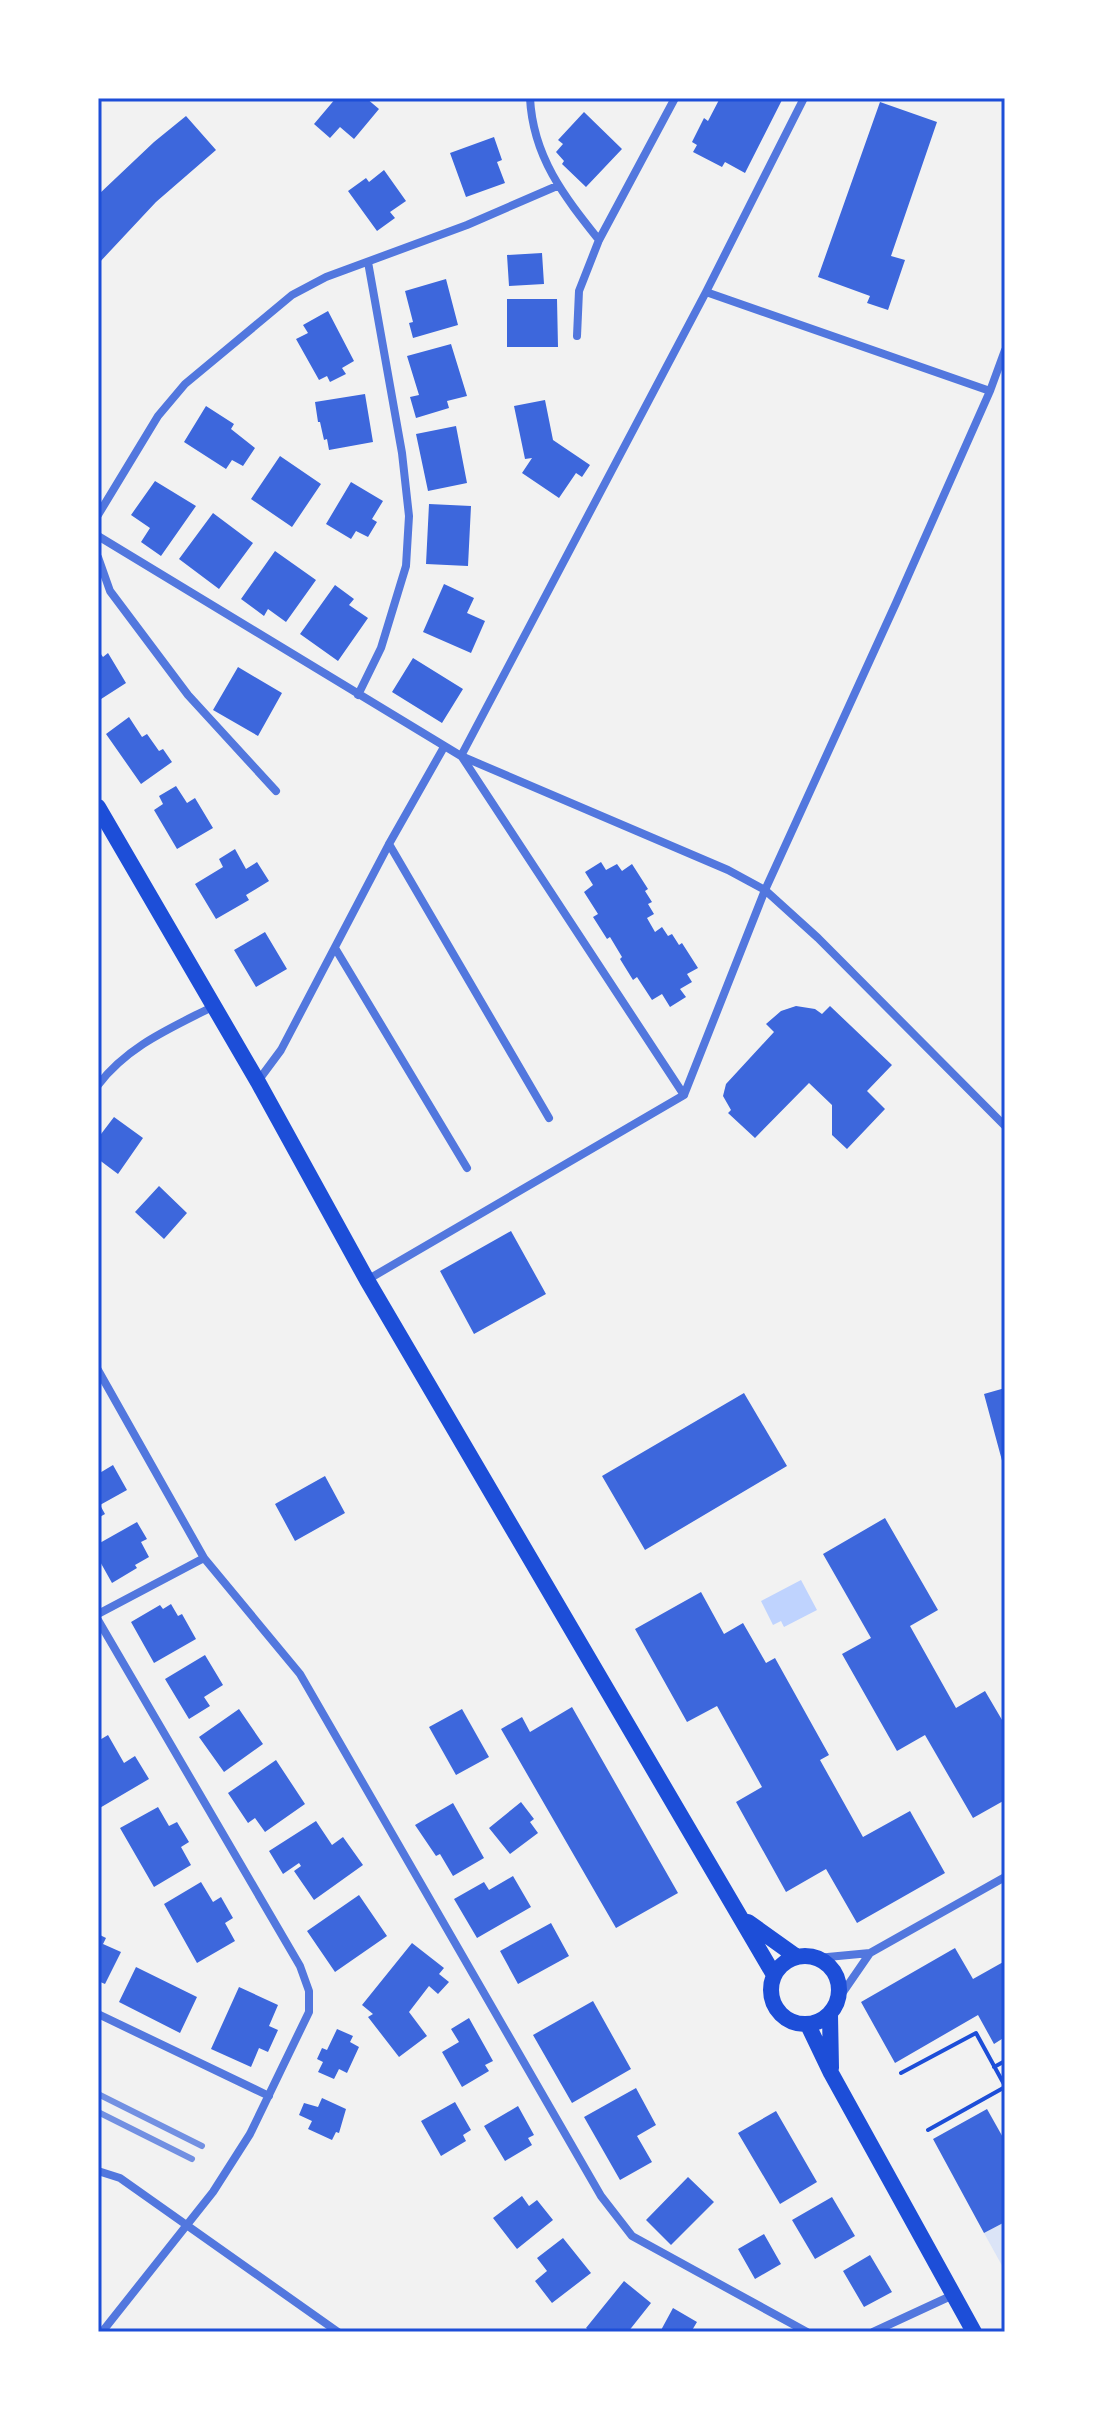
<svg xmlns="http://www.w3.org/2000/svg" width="1103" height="2430" viewBox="0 0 1103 2430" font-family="'Titillium Web',sans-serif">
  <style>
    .green { fill: #dbe4f7 }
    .water { fill: #bfd3fe }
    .building { fill: #3d67dc }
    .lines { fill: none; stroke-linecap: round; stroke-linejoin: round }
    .path { stroke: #1d4ed8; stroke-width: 4 }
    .minor { stroke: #5277de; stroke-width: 8 }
    .secondary { stroke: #1d4ed8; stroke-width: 16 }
    .rail { stroke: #7290e2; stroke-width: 6 }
    .neatline { fill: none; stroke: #1d4ed8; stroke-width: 3 }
  </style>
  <rect width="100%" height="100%" fill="#f2f2f2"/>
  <path class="green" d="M1005 2222V2271L984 2233Z"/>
  <path class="water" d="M801 1580 817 1610 784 1627 781 1621 773 1625 761 1601Z"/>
  <path class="building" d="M336 98H366L379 109 354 139 340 127 330 138 314 124Z
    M720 98H783L745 173 725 162 722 167 693 152 697 145 692 142 704 118 708 121Z
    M880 102 937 122 891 256 905 260 888 310 867 303 870 296 818 277Z
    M584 112 622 149 586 187 562 164 564 161 556 152 563 144 558 140Z
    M186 116 216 150 156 202 98 264V195L154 142Z
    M494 137 502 160 497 162 505 183 466 197 450 153Z
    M384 170 406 201 390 212 395 218 377 231 348 191 366 178 369 182Z
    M542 253 544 284 509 286 507 255Z
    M446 279 458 325 413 338 409 323 413 322 405 291Z
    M507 299H557L558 347H507Z
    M328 311 354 361 342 368 346 374 330 382 327 376 319 380 296 339 308 333 303 325Z
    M451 344 467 396 447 401 449 408 416 418 410 397 419 395 407 356Z
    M365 394 373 442 329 450 327 439 324 440 320 422H318L315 402Z
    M545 400 553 440 590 465 582 477 576 473 559 498 522 473 532 458 525 459 514 406Z
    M206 406 234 424 231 429 255 448 243 466 232 460 226 469 184 442Z
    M456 426 467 483 428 491 416 434Z
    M280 456 321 484 292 527 251 499Z
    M155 481 196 506 161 556 141 542 150 528 131 515Z
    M351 482 383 501 372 519 377 522 368 537 356 531 351 539 326 524Z
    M429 504 471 506 468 566 426 564Z
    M213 513 253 543 219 589 179 559Z
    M275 551 316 580 286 622 268 609 264 616 241 599Z
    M444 584 474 598 467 613 485 621 471 653 423 632Z
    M335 585 354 599 349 605 368 618 338 661 300 634Z
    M98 650 103 657 108 653 126 683 98 701Z
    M413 658 463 689 442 723 392 692Z
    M238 667 282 693 258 736 213 710Z
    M129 717 142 737 147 734 159 751 163 749 172 762 141 784 106 734Z
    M176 786 187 803 195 798 213 828 177 849 154 810 163 804 159 796Z
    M235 849 246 869 257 862 269 881 246 895 249 900 216 919 195 884 223 867 219 859Z
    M601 862 606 870 617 864 622 871 632 864 648 889 645 891 652 902 648 904 654 914 647 918 655 932 662 927 668 936 672 934 679 945 682 943 698 968 687 974 692 982 680 989 686 997 670 1007 662 994 652 1000 637 977 633 980 620 959 622 957 610 937 607 939 593 917 598 914 584 892 593 885 585 872Z
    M265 932 287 969 256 987 234 950Z
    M796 1006 815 1009 822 1014 830 1006 892 1065 867 1091 885 1109 847 1149 832 1135V1105L809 1083 755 1138 728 1113 731 1110 723 1096 726 1084 774 1032 766 1024 781 1011Z
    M114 1117 143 1138 118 1174 98 1159V1138Z
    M159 1186 187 1213 164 1239 135 1212Z
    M511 1231 546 1294 474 1334 440 1271Z
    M1005 1388V1468H1004L984 1394Z
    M744 1393 787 1466 645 1550 602 1476Z
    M113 1465 127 1490 100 1505 105 1514 98 1518V1474Z
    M325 1476 345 1513 295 1541 275 1504Z
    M885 1518 938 1610 910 1626 956 1708 985 1691 1005 1725V1800L973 1818 925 1735 897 1751 842 1654 871 1638 823 1554Z
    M137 1522 147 1539 141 1542 149 1557 135 1565 137 1568 112 1583 98 1558V1544Z
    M701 1592 724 1634 743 1623 766 1663 775 1658 829 1755 820 1760 863 1837 910 1811 945 1873 857 1923 826 1869 786 1892 736 1802 762 1787 717 1706 687 1722 635 1629Z
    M171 1604 178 1616 182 1614 196 1639 154 1663 131 1622 160 1605 163 1609Z
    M205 1655 223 1685 204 1697 210 1706 189 1719 165 1679Z
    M572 1707 678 1893 616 1928 501 1729 522 1717 530 1732Z
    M239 1709 263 1744 224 1772 199 1737Z
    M462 1709 489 1757 456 1775 429 1727Z
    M108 1735 124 1763 135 1756 149 1779 98 1809V1741Z
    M276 1760 305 1804 265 1832 255 1818 248 1823 228 1793Z
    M521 1802 534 1819 530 1822 538 1833 510 1854 489 1828Z
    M453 1803 484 1858 453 1876 440 1854 436 1856 415 1825Z
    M158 1807 169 1826 177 1822 189 1842 181 1847 191 1865 154 1887 120 1828Z
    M316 1821 332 1845 343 1837 363 1865 314 1900 294 1871 301 1866 299 1863 283 1874 269 1851Z
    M513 1876 531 1907 477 1938 454 1899 484 1882 489 1890Z
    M201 1882 213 1902 221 1897 233 1918 225 1923 235 1941 197 1963 164 1904Z
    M359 1895 387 1936 335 1972 307 1931Z
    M551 1923 569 1956 518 1984 500 1951Z
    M98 1934 106 1938 103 1944 121 1952 105 1984 98 1981Z
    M412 1943 444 1968 439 1974 449 1982 438 1994 429 1986 409 2012 427 2036 399 2057 368 2017 373 2014 362 2005Z
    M955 1948 973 1979 1005 1961V2037L994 2044 978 2015 895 2063 861 2002Z
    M136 1967 197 1997 180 2033 119 2002Z
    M239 1987 278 2005 269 2026 278 2030 268 2052 259 2048 251 2067 211 2049Z
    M593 2001 631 2069 572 2103 533 2035Z
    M469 2018 493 2061 485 2065 489 2071 462 2087 442 2052 459 2042 451 2029Z
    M337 2029 353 2036 350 2042 359 2047 347 2073 339 2069 334 2079 318 2072 323 2062 317 2059 322 2048 327 2050Z
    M636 2088 656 2125 637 2136 652 2162 620 2180 584 2117Z
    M322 2098 346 2109 339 2133 336 2132 332 2140 308 2129 312 2121 299 2115 304 2103 318 2107Z
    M455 2102 471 2130 463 2135 466 2141 441 2156 421 2121Z
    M518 2106 534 2135 528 2138 532 2145 505 2161 484 2126Z
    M987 2109 1005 2141V2222L984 2233 933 2139Z
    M776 2111 817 2182 780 2204 738 2133Z
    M688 2177 714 2202 671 2245 646 2220Z
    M522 2196 529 2206 537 2200 553 2220 517 2249 493 2218Z
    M832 2197 855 2236 815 2259 792 2220Z
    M764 2234 781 2264 755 2279 738 2249Z
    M563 2238 591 2273 552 2303 535 2281 547 2271 537 2258Z
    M870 2255 892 2292 864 2307 843 2271Z
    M624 2281 651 2303 628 2332H591L586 2328Z
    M673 2308 697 2322 691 2332H660Z"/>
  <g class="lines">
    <path class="path" d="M994 2067 1005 2061
      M901 2073 976 2033 1005 2086
      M928 2130 1005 2087"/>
    <path class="minor" d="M530 98C533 157 564 196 599 240
      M706 292 990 391
      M577 336 579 291 599 240 675 98
      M98 515 158 416 185 384 292 295 326 277 467 225 557 186
      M98 536 461 756 728 870 765 890 818 938 1005 1126
      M98 557 110 591 188 695 276 791
      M358 695 381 648 406 566 409 516 402 453 368 262
      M461 756 706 292 804 98
      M462 757 684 1095
      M389 844 549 1118
      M335 948 467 1168
      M258 1081 281 1050 389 844 444 747
      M98 1085C128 1046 169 1029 212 1007
      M367 1280 684 1095 765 890 896 603 990 391 1005 350
      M98 1370 204 1558 300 1674 601 2196 632 2236 807 2332
      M98 1614 204 1558
      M98 1620 300 1966 309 1991V2012L250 2134 213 2192 102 2332
      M817 1958 870 1953 1005 1877
      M839 1998 870 1953
      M98 2014 269 2096
      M98 2171 120 2178 338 2332
      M873 2332 953 2295"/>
    <path class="secondary" d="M98 807 258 1082 367 1280 774 1975
      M748 1922 797 1957
      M771 1990a34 34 0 1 1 68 0a34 34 0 1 1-68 0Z
      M830 2015 831 2068
      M808 2025 831 2073 974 2332"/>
    <path class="rail" d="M98 2094 202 2146
      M98 2112 192 2159"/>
  </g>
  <rect width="1103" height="2430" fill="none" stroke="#ffffff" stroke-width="200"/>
  <rect x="100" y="100" width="903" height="2230" class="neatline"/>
</svg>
